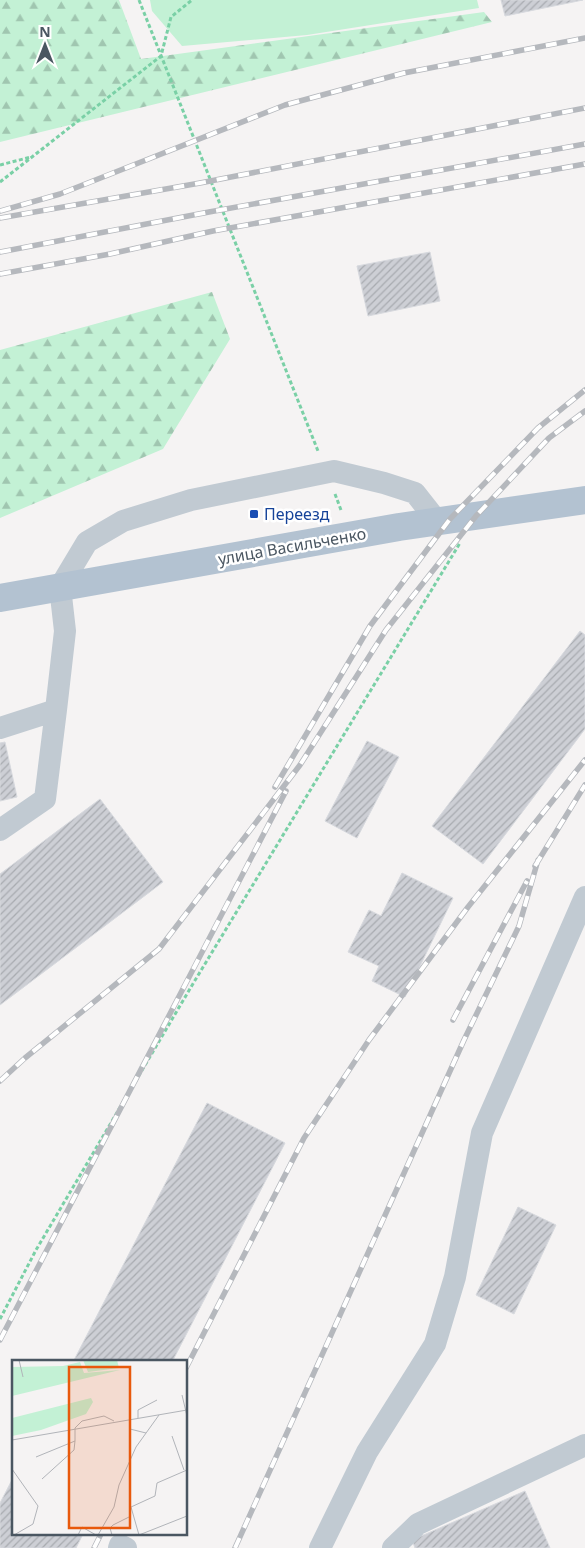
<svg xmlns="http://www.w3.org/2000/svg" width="585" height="1548" viewBox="0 0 585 1548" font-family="'Noto Sans',sans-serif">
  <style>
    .forest { fill: url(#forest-firs) }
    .park { fill: #c3f1d5 }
    .building { fill: url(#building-hatch); stroke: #d7d9de }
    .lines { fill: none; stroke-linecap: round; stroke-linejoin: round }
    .path { stroke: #7ad0a6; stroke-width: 3; stroke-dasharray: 4 2.5; stroke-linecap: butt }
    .minor { stroke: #c1cad2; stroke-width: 22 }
    .major { stroke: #b3c2d1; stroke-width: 28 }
    .rail-casing { stroke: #b5b8bd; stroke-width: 5.5 }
    .rail { stroke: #fff; stroke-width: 4; stroke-dasharray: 11; stroke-linecap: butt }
    .transit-dot { fill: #1a4fb4; stroke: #fff; stroke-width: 2 }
    .labels { text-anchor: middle; stroke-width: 5; stroke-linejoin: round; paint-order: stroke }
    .transit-label { font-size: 16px; fill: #164399; stroke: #fff; text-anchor: start }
    .street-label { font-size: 16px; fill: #4a5661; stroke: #fff }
    .inset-road { fill: none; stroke: #b1b4b9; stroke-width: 1 }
    .view { fill: #e8590c; fill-opacity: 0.15; stroke: #e8590c; stroke-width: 2.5 }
    .inset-edge { fill: none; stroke: #4a5661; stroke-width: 2.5 }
  </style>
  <defs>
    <pattern id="forest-firs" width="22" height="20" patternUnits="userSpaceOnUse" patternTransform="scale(1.25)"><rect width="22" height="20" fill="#c3f1d5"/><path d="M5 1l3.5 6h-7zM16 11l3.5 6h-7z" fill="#a0c6b0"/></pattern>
    <pattern id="building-hatch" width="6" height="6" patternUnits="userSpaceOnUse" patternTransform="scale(1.25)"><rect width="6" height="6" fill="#cdcfd5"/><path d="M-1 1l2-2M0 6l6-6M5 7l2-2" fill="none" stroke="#a8abb0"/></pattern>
  </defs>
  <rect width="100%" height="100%" fill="#f5f3f3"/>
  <path class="forest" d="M0 0H119L141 59 484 12 492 22 0 142Z
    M212 292 230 339 163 449 0 518V350Z"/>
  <path class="park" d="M150 0H477L479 8 307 35 182 46 152 11Z"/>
  <path class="building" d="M501 0H583L505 16Z
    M430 252 440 301 368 316 357 266Z
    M580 631 585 635V729L483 864 432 826Z
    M367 741 399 757 357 838 325 821Z
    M5 742 17 797 0 801V743Z
    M100 799 163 882 0 1005V874Z
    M402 873 453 898 405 997 372 981 379 966 348 952 369 910 381 916Z
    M207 1103 285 1143 172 1362H73Z
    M518 1207 556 1225 514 1314 476 1295Z
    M14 1476V1534H83L76 1548H0V1503Z
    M525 1491 550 1548H415L412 1540Z"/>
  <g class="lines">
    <path class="path" d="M139 0 318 451
      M0 165 31 157
      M0 182 161 56 171 17 192 0
      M335 494 341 510
      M0 1319 36 1250 194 982 460 543"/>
    <path class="minor" d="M0 728 56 710 65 631 60 587 87 542 123 521 191 500 334 471 384 483 415 493 437 521
      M0 830 45 799 56 710
      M119 1548 120 1545 126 1548
      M320 1548 367 1452 435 1344 455 1277 482 1133 585 897
      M393 1548 418 1524 585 1445"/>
    <path class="major" d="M0 598 399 527 585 500"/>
    <g class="rail-casing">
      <path id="rail" d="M0 211 60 194 285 105 404 73 585 38
        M0 218 200 183 585 108
        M0 252 209 212 585 144
        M0 274 110 254 213 231 585 164
        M275 787 370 626 450 519 538 428 585 390
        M535 866 585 785
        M453 1020 527 881
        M0 1081 25 1058 159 949 300 765 386 630 476 516 549 438 585 411
        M0 1340 286 791
        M186 1368 304 1138 369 1040 468 907 585 760
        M94 1548 101 1534
        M235 1548 464 1040 519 926 538 860"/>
    </g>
    <use href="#rail" class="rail"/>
  </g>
  <rect class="transit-dot" x="249" y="509" width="10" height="10" rx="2.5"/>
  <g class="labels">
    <g class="transit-label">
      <text x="264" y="520">Переезд</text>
    </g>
    <g class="street-label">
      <text transform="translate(292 546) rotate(-10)" y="6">улица Васильченко</text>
    </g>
  </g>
  <g transform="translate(12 1360)">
    <rect width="175" height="175" fill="#f5f3f3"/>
    <path d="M68 2 72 13 108 10 0 36V7L51 6ZM79 38 81 42 74 54 29 70 0 76V58Z" fill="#c3f1d5"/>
    <path d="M71 0H105L107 8 76 12Z" fill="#c3f1d5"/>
    <path class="inset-road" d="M7 0 11 17M170 35 175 56M126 58V50L145 40M118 69 134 73M160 76 172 110M0 80 175 50M24 97 63 81V68L70 61 92 56 102 61M0 109 26 146 21 164 2 175M30 119 62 90 63 81M66 175 70 167 84 175M86 175 102 147 107 125 124 87 147 55M100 175 98 168 101 165 119 156M127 175 119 147 143 136 145 123 175 110M127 175 175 156"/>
    <path class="view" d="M57 7H118V168H57Z"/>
    <rect width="175" height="175" class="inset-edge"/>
  </g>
  <g transform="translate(45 45)" stroke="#ffffff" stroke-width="4" paint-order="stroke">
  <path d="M0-4L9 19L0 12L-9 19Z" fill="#4a5661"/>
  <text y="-8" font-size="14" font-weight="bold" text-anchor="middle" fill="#4a5661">N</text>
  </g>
</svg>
